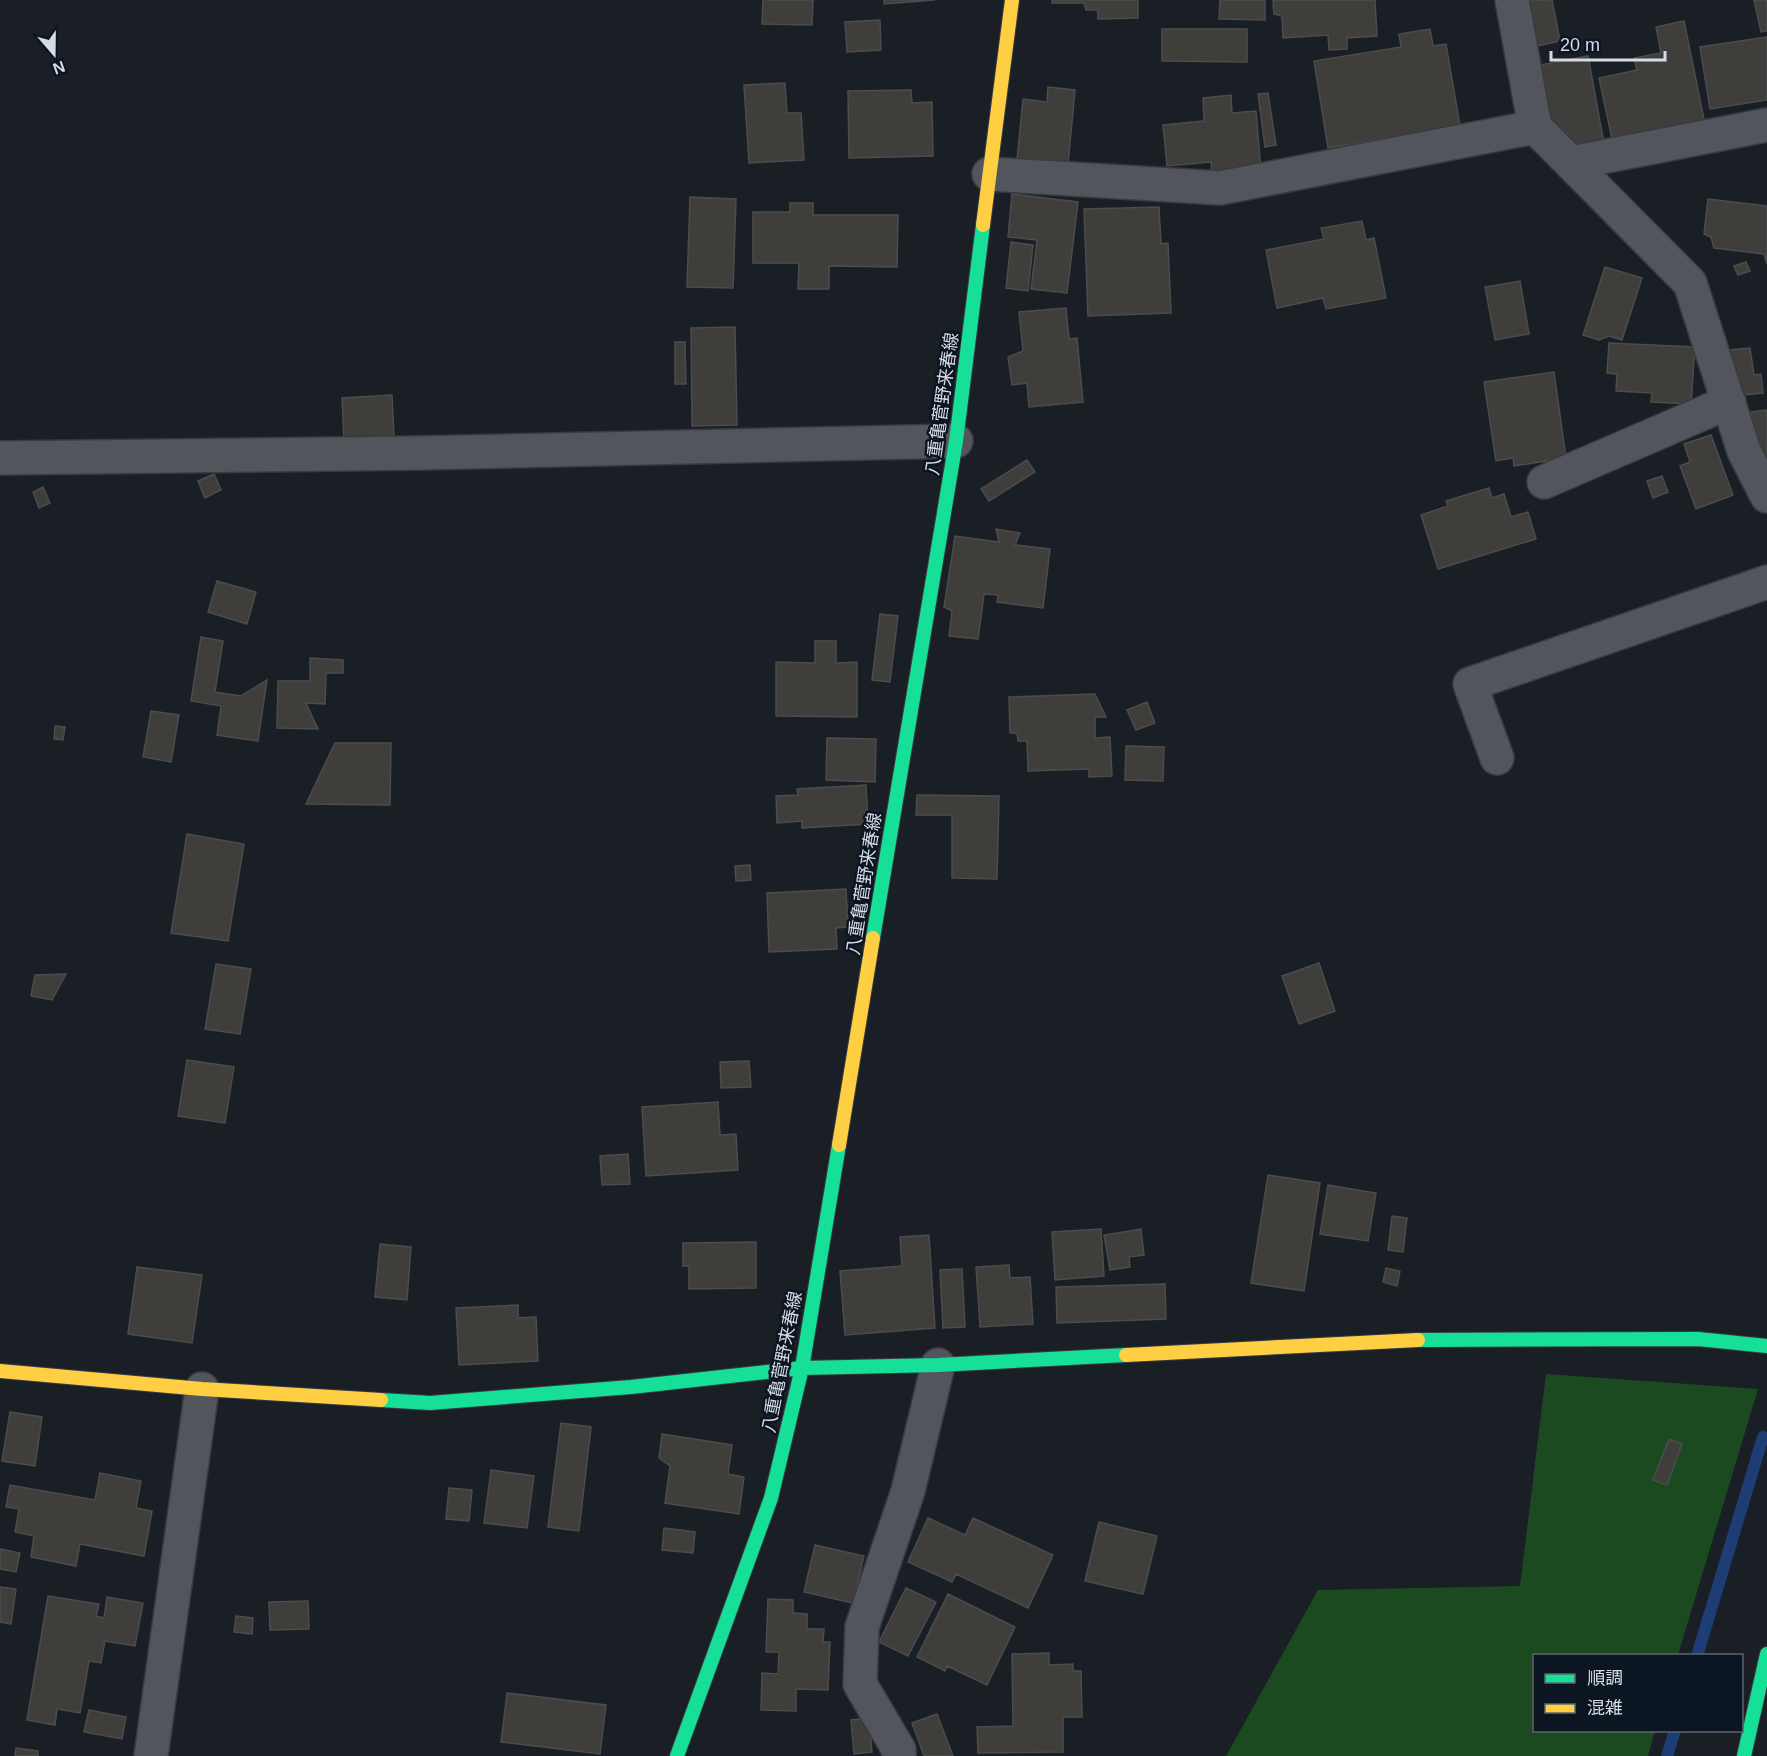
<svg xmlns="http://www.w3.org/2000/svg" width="1767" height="1756" viewBox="0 0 1767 1756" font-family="Helvetica,'Noto Sans JP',sans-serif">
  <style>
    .green { fill: #1c4a20 }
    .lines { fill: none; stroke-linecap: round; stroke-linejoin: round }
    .stream { stroke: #1f3d75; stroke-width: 12 }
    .building { fill: #3f3e3b; stroke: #4b4c4d; stroke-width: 1.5 }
    .street-casing { stroke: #383b42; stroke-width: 36 }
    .fast-casing { stroke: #383b42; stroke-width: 16 }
    .slow-casing { stroke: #383b42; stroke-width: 16 }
    .street { stroke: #52565c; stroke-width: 33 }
    .fast { stroke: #16e098; stroke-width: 14 }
    .slow { stroke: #ffcf43; stroke-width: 14 }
    .labels { text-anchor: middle; stroke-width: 5; stroke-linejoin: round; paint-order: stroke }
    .street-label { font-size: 18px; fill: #d6dce5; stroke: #0c1522 }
  </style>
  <rect width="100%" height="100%" fill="#1a1f26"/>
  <path class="green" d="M1546 1374 1758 1389 1678 1655 1534 1656V1730L1655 1731 1648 1756H1226L1318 1590 1520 1586Z"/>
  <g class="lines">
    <path class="stream" d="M1697 1656 1763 1437
      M1667 1756 1675 1730"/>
  </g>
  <path class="building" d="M763 0H813L812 25 762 24Z
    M884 0H935L884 4Z
    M1052 0H1138V18L1098 19V10H1086L1084 3H1052Z
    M1220 0H1265V20L1219 19Z
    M1273 0H1375L1377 36 1347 38V49L1329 50 1328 35 1283 38 1282 16 1274 14Z
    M1526 0H1552L1560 41 1528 48Z
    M1754 0H1767V31L1761 32Z
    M880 20 881 50 847 52 845 22Z
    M1684 21 1706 129 1614 148 1599 78 1637 70 1634 58 1661 53 1656 27Z
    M1162 29H1247V62L1162 61Z
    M1430 29 1433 46 1446 44 1460 126 1328 148 1314 61 1401 47 1399 34Z
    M1767 37V100L1710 109 1700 47Z
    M1588 56 1605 149 1571 155 1567 133 1553 135 1550 117 1540 119 1530 67Z
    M785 83 787 113H801L804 160 749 163 744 85Z
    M1048 87 1075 90 1067 175 1016 170 1023 99 1047 102Z
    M911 90 912 103 932 102 933 156 849 158 848 91Z
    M1268 93 1276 145 1265 147 1258 94Z
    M1231 95 1232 113 1256 111 1261 171 1212 175 1211 162 1167 166 1163 125 1204 121 1203 98Z
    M1012 194 1078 202 1067 293 1031 289 1037 240 1008 237Z
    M690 197 736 199 733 288 687 287Z
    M1708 199 1767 206V264L1764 254 1714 248 1711 237 1704 234Z
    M790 203H813V215H898L897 267 829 266V289H798L799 263H753V212H790Z
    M1159 207 1161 244 1168 243 1171 313 1088 316 1084 209Z
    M1362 221 1366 240 1374 238 1386 298 1326 309 1323 298 1277 308 1266 250 1324 239 1321 228Z
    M1011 242 1033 245 1028 291 1006 288Z
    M1746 262 1750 271 1738 275 1734 266Z
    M1605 267 1642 278 1622 340 1609 336 1599 340 1583 335Z
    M1520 281 1529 334 1495 340 1485 287Z
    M1066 308 1069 339 1077 338 1083 402 1029 407 1027 383 1012 385 1008 357 1023 351 1019 312Z
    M735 327 737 425 692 426 691 328Z
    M675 342H685L686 384H675Z
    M1609 343 1695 347 1691 404 1651 402 1652 393 1616 391 1617 374 1607 373Z
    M1750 348 1754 375 1761 374 1763 393 1734 396 1729 350Z
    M1554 372 1566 458 1514 466 1513 458 1496 461 1484 382Z
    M392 395 394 437 344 439 342 398Z
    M1767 410V460L1758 461 1751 412Z
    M1711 435 1733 495 1696 509 1680 466 1690 462 1684 444Z
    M1027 460 1035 472 989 501 981 489Z
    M214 474 221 490 205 498 198 481Z
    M1662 476 1668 492 1653 498 1647 481Z
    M43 487 50 503 39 508 33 492Z
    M1489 488 1492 498 1504 494 1511 517 1528 512 1536 539 1438 569 1421 515 1448 506 1446 501Z
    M996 529 1020 533 1015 545 1050 549 1043 608 997 602 998 595 984 594 978 639 949 636 952 611 944 607 955 536 999 542Z
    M217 581 256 592 247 624 208 612Z
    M880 614 898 616 890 682 872 680Z
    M201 637 223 641 215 692 241 696 267 680 258 741 217 735 221 706 191 701Z
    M815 641H836V663L857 662V717L776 716V662L815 663Z
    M310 658 343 660V673H326L325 704 306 703 318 729 277 728 278 681H310Z
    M1095 694 1106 717H1095V738L1110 737 1112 776 1089 777V769L1028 771 1027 741H1018L1017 733H1010L1009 697Z
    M1147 702 1155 723 1136 730 1127 710Z
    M151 711 179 715 171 762 143 757Z
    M55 726 65 727 63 740 54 739Z
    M827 738 876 739 875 782 826 780Z
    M335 743H391L390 805 306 804Z
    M1126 746 1164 747 1163 781 1125 780Z
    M866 785 868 824 802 828V821L777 823 776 796 798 795 797 789Z
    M917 795 999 796 997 879 952 878V815H916Z
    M187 834 244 844 228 941 171 933Z
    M750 865 751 880 736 881 735 866Z
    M846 889 848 927 836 928 837 949 769 952 767 893Z
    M1319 963 1335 1011 1299 1024 1282 976Z
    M216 964 251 969 240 1034 205 1029Z
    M66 974 52 1000 31 996 35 975Z
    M187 1060 234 1067 225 1123 178 1116Z
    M749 1061 751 1087 721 1088 720 1062Z
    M718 1102 720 1135 736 1134 738 1170 646 1176 642 1107Z
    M628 1154 630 1184 602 1185 600 1156Z
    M1268 1175 1320 1183 1304 1291 1251 1283Z
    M1328 1185 1376 1193 1368 1241 1320 1234Z
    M1392 1216 1407 1218 1403 1252 1388 1250Z
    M1101 1229 1104 1276 1055 1280 1052 1232Z
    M1141 1229 1144 1255 1129 1257 1130 1267 1110 1270 1104 1235Z
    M929 1235 935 1328 845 1335 840 1271 902 1266 900 1237Z
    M756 1242V1288L689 1289V1266H683V1243Z
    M380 1244 411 1247 407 1300 375 1297Z
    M1009 1265 1010 1278 1030 1277 1033 1324 980 1327 976 1267Z
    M137 1267 202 1275 192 1343 128 1334Z
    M1386 1268 1400 1271 1397 1286 1383 1282Z
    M962 1269 965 1327 943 1328 940 1270Z
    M1165 1284 1166 1319 1057 1323 1056 1287Z
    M518 1305V1318L536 1317 538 1361 459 1365 456 1308Z
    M10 1412 42 1417 35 1466 2 1461Z
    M561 1423 591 1427 579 1531 548 1527Z
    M662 1434 732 1445 728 1474 744 1477 739 1514 665 1503 670 1466 659 1458Z
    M1669 1439 1682 1444 1667 1485 1653 1480Z
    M491 1470 534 1476 527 1528 484 1523Z
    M100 1473 141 1481 136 1508 152 1511 144 1556 80 1544 76 1566 31 1557 34 1536 15 1532 19 1509 6 1507 10 1485 95 1500Z
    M449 1488 472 1490 469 1521 446 1519Z
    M928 1518 965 1535 973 1518 1053 1555 1028 1608 956 1574 952 1582 908 1562Z
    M1099 1522 1157 1536 1143 1594 1085 1581Z
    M664 1528 695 1532 693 1553 662 1550Z
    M815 1545 864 1556 853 1603 804 1592Z
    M0 1549 20 1553 16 1572 0 1569Z
    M0 1587 16 1589 11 1624 0 1622Z
    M906 1588 936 1602 908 1656 879 1642Z
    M948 1594 1015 1627 987 1685 947 1666 945 1671 917 1657Z
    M48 1596 99 1604 96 1616 104 1618 107 1597 143 1603 135 1646 105 1641 101 1663 89 1661 80 1713 57 1709 55 1725 27 1720Z
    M768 1599 793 1600V1613L807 1614V1629H824L823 1642H830L828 1690 796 1689V1711L761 1710 762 1673 778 1674 779 1652H766Z
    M308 1601 309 1629 270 1630 269 1602Z
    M236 1616 253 1618 252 1634 234 1632Z
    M1049 1653V1665L1073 1664V1671H1081L1082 1717H1063V1752L978 1753 977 1727 1013 1726 1012 1654Z
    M507 1693 606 1705 600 1754 501 1742Z
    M89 1710 126 1717 122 1739 84 1732Z
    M937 1714 953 1756H924L912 1723Z
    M869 1718 872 1752 854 1754 851 1720Z
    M16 1748 38 1751V1756H15Z"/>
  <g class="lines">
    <g class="street-casing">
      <path id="street" d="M1512 0 1535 127 1690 283 1744 451 1767 496
        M1571 163 1767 125
        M989 174 1220 188 1535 127
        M0 458 419 453 956 441
        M1544 482 1729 402
        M1497 758 1470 684 1767 582
        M151 1756 202 1389
        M899 1756V1750L860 1684 862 1627 908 1491 938 1365"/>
    </g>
    <g class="fast-casing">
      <path id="fast" d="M873 938 956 441 983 225
        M1418 1340 1698 1339 1767 1346
        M381 1400 430 1403 631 1387 802 1368 938 1365 1126 1355
        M677 1756 771 1498 802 1368 839 1145
        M1744 1756 1767 1654"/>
    </g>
    <g class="slow-casing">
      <path id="slow" d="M983 225 1012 0
        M839 1145 873 938
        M1126 1355 1418 1340
        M0 1371 202 1389 381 1400"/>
    </g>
    <use href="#street" class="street"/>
    <use href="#fast" class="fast"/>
    <use href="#slow" class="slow"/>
  </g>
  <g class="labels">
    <g class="street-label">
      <text transform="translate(942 404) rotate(-82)" y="6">八重亀菅野来春線</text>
      <text transform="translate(864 884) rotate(-81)" y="6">八重亀菅野来春線</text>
      <text transform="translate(782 1362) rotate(-79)" y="6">八重亀菅野来春線</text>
    </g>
  </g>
  <rect x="1533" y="1654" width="210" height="78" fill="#0c1522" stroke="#5d6570" stroke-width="1.5"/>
  <rect x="1545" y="1674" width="30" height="9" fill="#16e098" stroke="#5d6570" stroke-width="1.5"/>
  <text x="1587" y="1684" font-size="18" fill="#d6dce5">順調</text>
  <rect x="1545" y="1704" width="30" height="9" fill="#ffcf43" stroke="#5d6570" stroke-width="1.5"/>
  <text x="1587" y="1714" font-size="18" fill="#d6dce5">混雑</text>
  <g transform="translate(54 54) rotate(160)" stroke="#0c1522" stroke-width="4.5" paint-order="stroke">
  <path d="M0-4.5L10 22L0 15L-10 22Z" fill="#d6dce5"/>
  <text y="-9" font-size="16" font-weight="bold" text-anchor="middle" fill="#d6dce5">N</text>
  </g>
  <path d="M1551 51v9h114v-9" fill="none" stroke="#d6dce5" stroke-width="3"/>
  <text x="1560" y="51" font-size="18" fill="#d6dce5" stroke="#0c1522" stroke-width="4.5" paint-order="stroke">20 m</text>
</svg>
